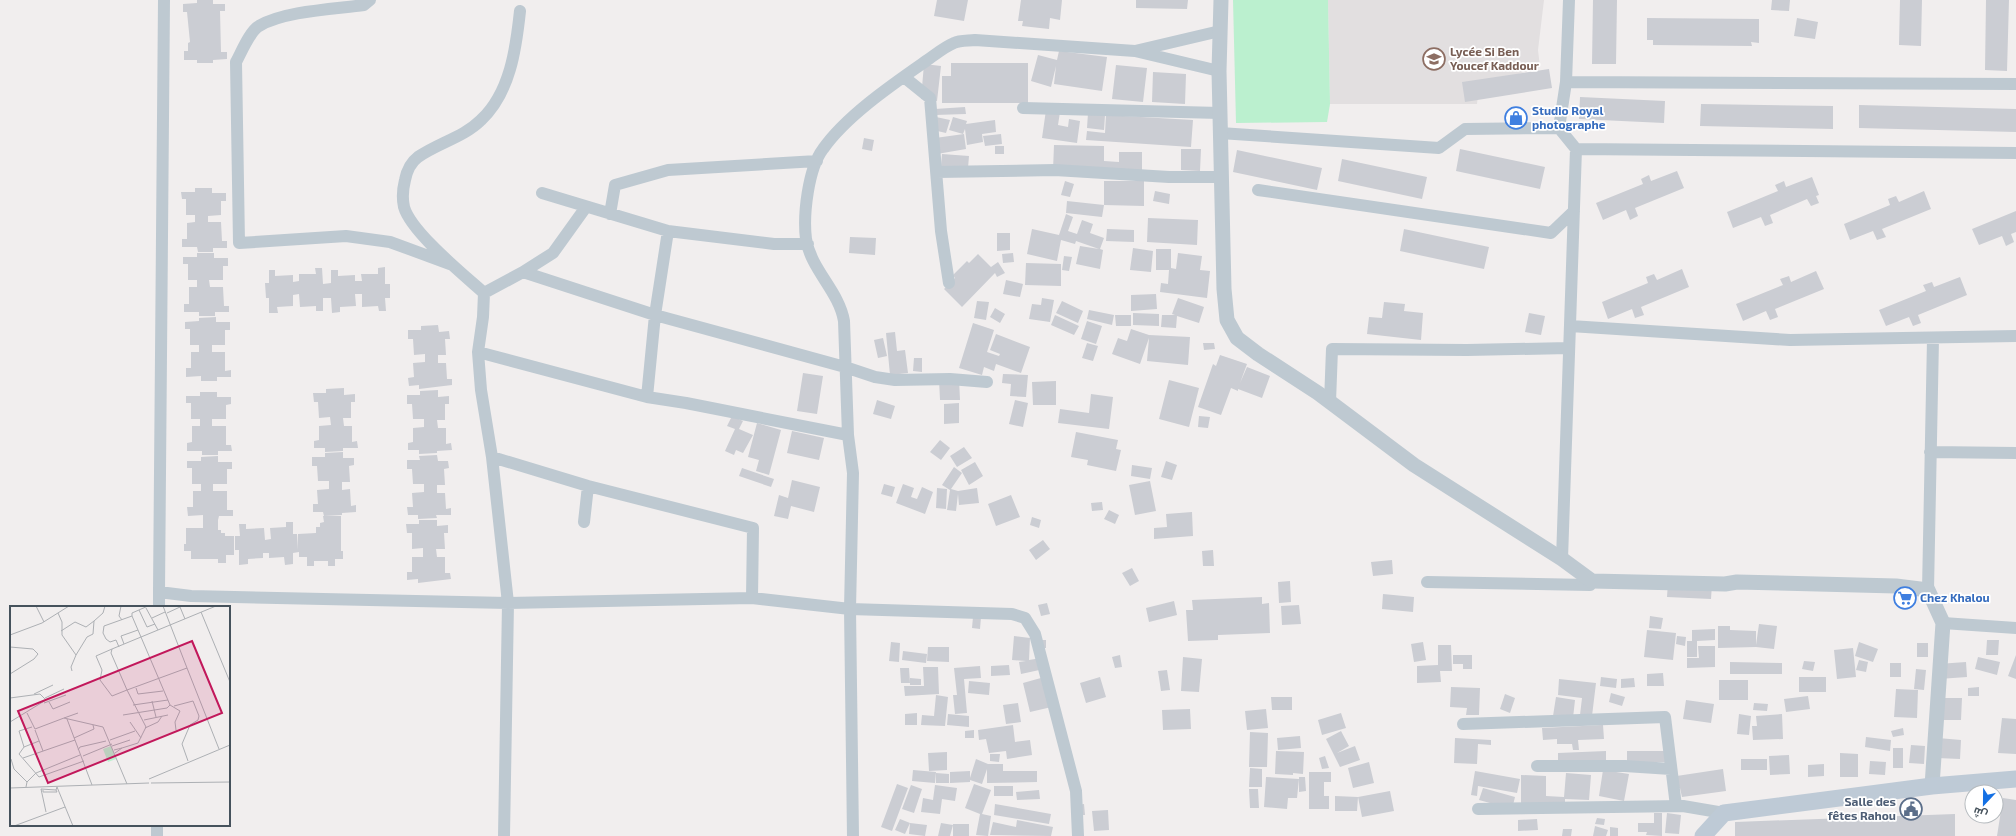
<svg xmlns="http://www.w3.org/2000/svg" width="2016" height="836" viewBox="0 0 2016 836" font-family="'Exo 2',Cairo,sans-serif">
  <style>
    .education { fill: #e2dfe0 }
    .green { fill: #bbf0cf }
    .building { fill: #cbcdd3 }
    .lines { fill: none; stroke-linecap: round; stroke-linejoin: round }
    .minor { stroke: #bec9d1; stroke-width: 12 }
    .tertiary { stroke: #bec9d1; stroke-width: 15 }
    .secondary { stroke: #becad6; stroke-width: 17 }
    .labels { text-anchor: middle; stroke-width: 3.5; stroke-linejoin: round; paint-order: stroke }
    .education-label { font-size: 12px; font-weight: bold; fill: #785e54; stroke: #fff; text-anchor: start }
    .shop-label { font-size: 12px; font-weight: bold; fill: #366cbe; stroke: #fff; text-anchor: start }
    .service-label { font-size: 12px; font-weight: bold; fill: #4e5e75; stroke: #fff; text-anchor: end }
    .inset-road { fill: none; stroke: #adb0b4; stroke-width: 1 }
    .view { fill: #c2185b; fill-opacity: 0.15; stroke: #c2185b; stroke-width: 2 }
    .inset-edge { fill: none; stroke: #46525c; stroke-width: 2 }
  </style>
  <rect width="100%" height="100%" fill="#f1eeee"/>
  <path class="education" d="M1328 0H1544L1538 50 1540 67 1479 87 1477 104H1330Z"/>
  <path class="green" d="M1233 0H1328L1330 104 1327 122 1236 123Z"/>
  <path class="building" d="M197 0H213V4H225V11H220L221 52H227V59L213 60V63H197V60H184V51H188V43L190 42 187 12H183V4L197 3Z
    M937 0H968L964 21 934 16Z
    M1021 0H1062L1060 20 1050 18 1049 29 1022 26 1023 21H1018Z
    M1136 0H1188L1187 9 1136 8Z
    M1593 0H1617L1616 64H1592Z
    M1772 0H1790L1789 11 1771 10Z
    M1900 0H1922L1921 46 1899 45Z
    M1986 0H2009L2007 71 1985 70Z
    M1647 18 1759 19V43L1751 42 1752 46 1653 45V40H1647Z
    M1797 18 1818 22 1815 39 1794 36Z
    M1059 51 1107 57 1102 91 1054 84 1056 66 1051 87 1031 81 1038 55 1057 60Z
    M951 63H1028V103H942V76H951Z
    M924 64 941 66 937 101 921 99Z
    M1116 65 1147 68 1143 102 1112 99Z
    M1549 69 1552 88 1465 102 1462 82Z
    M1153 72 1186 74 1185 104 1152 102Z
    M1580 97 1665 101 1664 123 1579 119Z
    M1701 104 1833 106V129L1700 126Z
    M1859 105 2016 109V132L1859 128Z
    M965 107 966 114 935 115V109Z
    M1046 110 1060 112 1058 125 1068 127 1069 119 1080 121 1077 143 1042 138Z
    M1088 113 1105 115 1104 130 1087 128Z
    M1106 115 1193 120 1191 147 1086 140 1087 131 1105 133Z
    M936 117 950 120 946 133 933 130Z
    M953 117 967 121 966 124 995 120 996 132 982 134 983 142 967 145 965 129 963 134 949 130Z
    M964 134 966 149 937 154 935 138Z
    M1001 134 1002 144 985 146 983 136Z
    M864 138 874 140 872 151 862 149Z
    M1054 145 1104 146V161L1119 162V152H1142V172L1053 170Z
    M995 146H1004V154H995Z
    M1181 149H1201L1200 171 1181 170Z
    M1460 149 1545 167 1540 189 1456 171Z
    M1237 150 1322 168 1317 190 1233 172Z
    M942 154 969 156 968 168 941 166Z
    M1342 159 1427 177 1422 199 1338 181Z
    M1677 171 1684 188 1635 208 1638 216 1630 220 1626 210 1603 220 1596 203 1643 184 1641 179 1649 175 1651 181Z
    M1812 177 1819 195 1816 196 1819 203 1811 206 1807 199 1770 215 1773 223 1765 226 1761 217 1733 228 1727 212 1778 191 1775 185 1784 181 1786 187Z
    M1065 181 1074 184 1070 197 1061 195Z
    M1104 181H1144V206L1104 205Z
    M195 188H212V193H226V201H221V215L208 216V222H221L222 241H227V248H213V252H198L197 247H182V239H187V223L195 222V215H186V199H182L181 192H195Z
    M1155 191 1170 194 1169 204 1153 201Z
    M1924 191 1931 209 1882 229 1886 237 1877 240 1873 231 1850 240 1844 224 1890 205 1888 199 1896 196 1899 202Z
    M1067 201 1104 205 1102 217 1066 213Z
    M2016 211V232L2011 234 2014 242 2006 246 2002 236 1979 245 1972 229Z
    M1066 214 1073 217 1068 231 1077 234 1082 220 1093 224 1090 233 1104 238 1100 249 1103 250 1100 269 1076 264 1080 246 1099 249 1076 241 1075 244 1061 240 1057 261 1027 254 1032 229 1059 235Z
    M1148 218 1198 220 1197 245 1147 242Z
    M1107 229 1134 230V242L1106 241Z
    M1404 229 1489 247 1484 269 1400 251Z
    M997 233H1010V250L997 251Z
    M850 237 876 238 875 255 849 253Z
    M1133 248 1153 251 1151 272 1130 270Z
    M1156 249H1171V268L1176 269 1178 253 1202 256 1200 270 1210 271 1207 298 1160 292 1161 283 1168 284 1169 270H1156Z
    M197 253H214V258H228V266H223V280H209L210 287H223L224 306H229V312H215V316H199V312H184V304H189V287H197V280H188V264H183V257H197Z
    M1013 253 1014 262 1003 263 1002 254Z
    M978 254 991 267 998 262 1005 273 997 277 995 273 962 307 944 289 955 278 953 275 967 261 969 263Z
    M1064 256 1072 257 1069 271 1062 270Z
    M1026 263 1061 264V286L1025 285Z
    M385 267V284H390V298H385L386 311H379L378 306 362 307V294H355L356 306 340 307V312L332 313 331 298H323V311H316V306L300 307 299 294 293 295V306L277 307 278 313H269V298H266L265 283H269V270H275V276L293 275V282L299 281V274H316L315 268H322L323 284 331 283V270H338V276L355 275V281H362L361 274H378V268Z
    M1682 269 1689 287 1641 307 1644 315 1635 318 1632 309 1608 319 1602 302 1648 283 1646 277 1654 274 1657 280Z
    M1816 271 1824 289 1775 309 1778 317 1770 320 1766 311 1743 321 1736 304 1783 285 1780 279 1789 276 1791 282Z
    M1960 277 1967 295 1918 315 1921 323 1913 326 1909 317 1886 326 1879 310 1926 291 1923 285 1932 282 1934 287Z
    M1006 280 1023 284 1020 297 1003 294Z
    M1156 294 1157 309 1131 311V295Z
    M1042 298 1054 300 1050 322 1029 319 1032 304 1041 305Z
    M1178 298 1204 307 1199 323 1177 316 1176 328 1161 327 1162 315H1175L1172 314Z
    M977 301 989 302 986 320 974 318Z
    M1062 301 1083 311 1078 323 1056 313Z
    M1384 302 1405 304 1404 311 1423 313 1421 340 1367 334 1369 317 1382 318Z
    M995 308 1005 314 1000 323 990 317Z
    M1089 310 1114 315 1112 325 1087 319Z
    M1133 313 1159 314V326L1133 325Z
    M1529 313 1545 316 1541 335 1525 332Z
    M1055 315 1079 326 1074 335 1051 325Z
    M1115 315H1131V326H1116Z
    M216 317V322H230V330H225V345H212V352H225V371L231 370V377H217V381H201V376L186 377V368H191V352H199V345H190V329H185V322L199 321V318Z
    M1087 321 1102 326 1096 344 1081 339Z
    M973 323 994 330 987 352 999 356 1000 354 990 350 996 334 1030 347 1021 373 996 364 994 371 984 367 982 375 959 368Z
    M438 325 439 332 449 331 450 339H445L446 355H438V363H446L447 379H452V385L419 389V385L409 386 408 378 414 377 413 363 425 362V354L414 355 413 339H408V330H421V326Z
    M1131 329 1149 335 1190 337 1188 365 1147 361 1149 338 1140 364 1112 354 1118 338 1127 341Z
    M895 332 897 351 905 350 908 373 890 375 886 333Z
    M883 338 887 356 878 358 874 340Z
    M1087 343 1098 346 1093 361 1082 358Z
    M1203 343H1214L1215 349 1204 350Z
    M1220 355 1247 364 1240 383 1247 367 1270 376 1262 398 1238 389V391L1231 388 1221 415 1198 407 1213 364 1216 366Z
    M914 358H922V372L913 371Z
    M803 373 823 376 817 414 797 411Z
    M1003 374 1028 375 1026 397 1010 396 1011 384 1002 383Z
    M939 379H959L960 400H940Z
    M1169 380 1199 388 1189 427 1159 419Z
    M1056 381V405H1033L1032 382Z
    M344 388V395L355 394V402H351V418H343L344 426H352V442L357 441 358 448H343V451L325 452V448H314V441L319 440V426L331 425 330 417 319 418 318 402H314L313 393H326V389Z
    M438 390V397L449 396V404H445V420H437L438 428H446V444L451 443 452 450 437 451V453L419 454V450H408V443L413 442V428L424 427V419H413L412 404H407V395H420V391Z
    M200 392H217V397H231V404L226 405V419H212V426H226V445H231L232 451H218V455H202V451H187V443L192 442V426H200V419H191V403H186V396H200Z
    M1091 394 1113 397 1109 429 1058 423 1060 409 1089 413Z
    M877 400 895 406 891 419 873 414Z
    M1015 400 1028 403 1023 427 1009 424Z
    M959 403V423L944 424V404Z
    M732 416 743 421 739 429 753 435 743 453 736 450 734 455 725 451 735 429 727 426Z
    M1199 416 1210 417 1208 428 1198 427Z
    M757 423 781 430 769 475 756 471 759 460 748 457Z
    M792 431 824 438 819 460 787 453Z
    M1076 432 1118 440 1116 449 1121 450 1116 471 1087 465 1088 460 1071 457Z
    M940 440 950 448 941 460 930 452Z
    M964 447 972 458 957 467 950 456Z
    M343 452V458H354V465L349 466 350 482H342V490L350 489 351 506 356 505V512L342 513V515L324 516 323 512H313V504H318L317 490 329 489V481H318L317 466H312V457H325V453Z
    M437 455 438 461H448L449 468 444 469 445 485H437V493H445L446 509 451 508V515H436L437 518 418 519V515H408L407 507H413L412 493 424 492V484H413L412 469H407V460H420L419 456Z
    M218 456V462H232V469H227V484H213V491H227V510H233V516H219L218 520V530H221V533H225V536H234V555H226V563H218V559H191V551H184V544H186V528H203V515L188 516 187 507H193V491H201V484H192V468H187V461H201V457Z
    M1166 461 1177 465 1172 480 1161 477Z
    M975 462 983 476 969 485 961 470Z
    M1132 465 1152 468 1150 479 1131 476Z
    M954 467 962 473 951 489 958 491 977 488 979 503 959 505 958 494 956 511 947 510 950 490 942 485Z
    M742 468 774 479 771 487 739 476Z
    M792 480 820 487 814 512 791 506 788 519 774 516 779 495 788 498Z
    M1150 481 1156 511 1135 515 1129 485Z
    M884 484 895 487 892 497 881 494Z
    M903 484 914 488 911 497 917 499 922 487 933 492 925 514 896 503Z
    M937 488 947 489 946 509 936 508Z
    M1011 495 1020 517 996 526 988 504Z
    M1102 502 1103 510 1092 511 1091 503Z
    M1109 510 1119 515 1115 524 1104 519Z
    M1192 512 1193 536 1154 539V528L1167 527 1166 514Z
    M323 516H341V551H343V559H335V566H328V561H314V566H307V557H299V552L293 553V564L285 565 284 557 269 558V553H263V558L248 559V564L239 565V550H235V536H240L239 524H246V529L264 528 265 540 271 539 270 528 286 527V522H293V534H297L298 550V534L316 533V527H320V523L324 522Z
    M1032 517 1041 520 1039 528 1030 525Z
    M419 520H437V526L448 525V533H444L445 549H436L437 557H445V573H450L451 579 418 583V579L407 580V572H412V557H423V548L412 549V533H407L406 524H419Z
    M1043 540 1050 549 1036 560 1029 550Z
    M1213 550 1214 566H1203L1202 551Z
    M1392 560 1393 574 1373 576 1371 562Z
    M1132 568 1139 581 1130 586 1122 573Z
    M1290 581 1291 602 1279 603 1278 582Z
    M1668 582 1712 584 1711 599 1667 597Z
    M1383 594 1414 597 1413 612 1382 609Z
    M1262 597V604L1269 603 1270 633 1218 635V640L1188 641 1186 610H1193L1192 600Z
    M1174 601 1177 615 1149 622 1146 608Z
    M1047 603 1050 614 1041 616 1038 605Z
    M1299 605 1301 624 1282 625 1281 606Z
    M1650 616 1663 618 1661 629 1649 628Z
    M973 617H981L980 629 972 628Z
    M1759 624 1777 626 1774 649 1756 647 1718 648V626H1730V630L1756 631V645Z
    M1715 629V640L1697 641V657H1687V641H1692V630Z
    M1647 630 1676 633 1673 660 1644 657Z
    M1014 636 1030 638 1029 660 1041 658 1044 669 1021 674 1019 662 1026 661 1012 660Z
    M1677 636 1686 637 1685 646 1676 644Z
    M1034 640H1046V648H1034Z
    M1987 640H1999L1998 655H1986Z
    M891 642 900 643 899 662 889 661Z
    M1423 642 1426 660 1414 662 1411 644Z
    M1859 642 1878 649 1873 662 1855 656Z
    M1917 643H1928V657H1917Z
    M1438 645H1451L1452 671H1440L1441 682 1417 683V666L1438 665Z
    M1698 646H1715V667L1687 668V658H1699Z
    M928 647H949V662L927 661Z
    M1853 648 1856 677 1837 679 1834 650Z
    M903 651 927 654 926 663 902 660Z
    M1120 655 1122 667 1115 668 1112 657Z
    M1453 655H1472V669H1463V664H1453Z
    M2016 655V679L2008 676Z
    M1183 657 1202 659 1199 692 1181 691Z
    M1978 657 2000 662 1997 675 1975 669Z
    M1859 660 1868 662 1866 672 1856 670Z
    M1804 661 1815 662 1813 671 1802 669Z
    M1730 662 1782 663V674H1730Z
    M1966 662 1967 677 1939 679 1938 664Z
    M1890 663H1901V677H1890Z
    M1009 665 1010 675 991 676V666Z
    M980 666 981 678 964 679 967 713 955 714 953 695H957L954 668Z
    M923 667H938L939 694 905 696 904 686H924Z
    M900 668H909L910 683H901Z
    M1916 669 1926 670 1924 690 1914 689Z
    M1167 670 1170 690 1161 691 1158 671Z
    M1663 673 1664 686H1647V674Z
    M1048 676 1056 706 1030 712 1023 683Z
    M1100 677 1106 697 1086 703 1080 683Z
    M1601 677 1617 679 1616 688 1600 686Z
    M1799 677H1826V692H1799Z
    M910 678 921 679V685H910Z
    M1634 678 1635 687 1621 688V679Z
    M1559 679 1596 683 1592 716 1580 715 1582 698 1558 695Z
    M1719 680H1748V700H1719Z
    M969 681 990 683 989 695 968 693Z
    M1451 687 1480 688 1479 715H1466L1467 708 1450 707Z
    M1979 687V696H1968V688Z
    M1896 689 1918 690 1917 718 1894 717Z
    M1611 693 1625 697 1622 706 1609 702Z
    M1505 694 1515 698 1510 713 1500 709Z
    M936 695 948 697 945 726 921 725 922 715 934 716Z
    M1808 696 1810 709 1786 712 1784 699Z
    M1271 697H1292V710H1272Z
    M1556 697 1575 700 1573 718 1553 716Z
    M1941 698H1962L1961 720H1941Z
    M1686 700 1714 704 1711 723 1683 719Z
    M1018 703 1021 722 1006 724 1003 705Z
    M1754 703 1768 704 1767 711 1753 710Z
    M1190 709 1191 729 1163 730 1162 710Z
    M1266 709 1268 728 1247 730 1245 711Z
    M917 713V725H905V714Z
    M1341 713 1346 728 1322 735 1318 720Z
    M948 714 969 716V727L947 725Z
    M1739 714 1751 716 1749 735 1737 734Z
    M1782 714 1783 739 1753 740 1752 726H1757L1756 716Z
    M2002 718 2016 719V754L1998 753Z
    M1013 725 1015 742 1030 740 1032 755 1007 759 1006 751 989 753 986 739 979 740 978 730Z
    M1603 725 1604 739 1578 740 1579 750H1573L1572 744H1557V739L1543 740 1542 728Z
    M1903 728 1904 735 1893 737 1891 731Z
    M974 730V738H965V731Z
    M1341 731 1349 746 1337 753 1355 746 1360 760 1340 767 1326 739Z
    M1250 732 1268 733 1267 767H1249Z
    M1300 736 1301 748 1278 750 1277 738Z
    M1866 737 1891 740 1890 751 1865 747Z
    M1455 738 1491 740V745L1478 744 1477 764 1454 763Z
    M1938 738 1961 740 1960 759 1937 758Z
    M1911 745 1925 746 1924 764 1909 763Z
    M1893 748H1903V768H1893Z
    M1276 751 1304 752 1303 774 1293 773V775L1275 774Z
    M1606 751V761L1558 763V753Z
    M1627 751H1665V762H1627Z
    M947 752V770L929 771 928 753Z
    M1840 753 1858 754V777H1840Z
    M990 754H1000L999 762 990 761Z
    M1789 755 1790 774 1770 775 1769 756Z
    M1325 756 1329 768 1322 769 1319 758Z
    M976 759 988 764H1003V771H1037V782L987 783V769L982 784 970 780V782L950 783V772L970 771V778Z
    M1741 759H1767V770H1741Z
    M1870 761 1886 762 1885 775 1869 774Z
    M1369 762 1374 783 1353 788 1348 768Z
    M1824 764V776L1808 777V765Z
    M1250 768 1262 769V787H1249Z
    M1723 769 1726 791 1682 797 1680 788 1672 789 1670 777Z
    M913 770 936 772 935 783 912 781Z
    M1603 770 1629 774 1624 801 1599 796Z
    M1475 771 1520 779 1517 793 1478 786 1477 796 1471 795Z
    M1309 772H1331V782H1324V796H1329V809H1309Z
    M936 773 949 774V783H936Z
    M1566 773 1591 775 1589 800 1565 799V813L1521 812V775L1546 776V796L1564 797Z
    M1266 777 1299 779 1297 798H1288L1287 809 1264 807Z
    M1299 777H1305L1306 791 1299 792Z
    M897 784 908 788 892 831 881 827Z
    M974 784 991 790 982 814 991 816 988 836 976 835 980 814 965 808Z
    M911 785 922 789 914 813 902 809Z
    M935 785 957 788 955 801 942 799 940 814 921 812 923 798 933 800Z
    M994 786H1013V796H994Z
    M1483 788 1515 797 1512 809 1479 800Z
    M1249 789H1258L1259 808H1250Z
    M1039 790 1040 799 1017 800 1016 792Z
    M1390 791 1394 811 1362 817 1358 797Z
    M1335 796 1358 797 1357 811H1335Z
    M2003 798 2016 800V836H1997Z
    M995 804 1051 814 1049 824 994 815Z
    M1084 804 1085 815H1077L1076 805Z
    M1108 810 1109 830 1094 831 1092 811Z
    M1654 813H1662V836L1646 835 1647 832H1638V823H1654Z
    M1667 813 1681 815 1679 834 1665 833Z
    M1955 814V836H1735V822Z
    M1597 818 1605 819 1604 825 1595 824Z
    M900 819 910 823 905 834 895 830Z
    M1537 819 1538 830 1518 831V820Z
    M1017 820 1053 827 1051 836 990 835 993 822 1016 827Z
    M910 823 927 825 925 836 909 834Z
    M941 823 953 825 950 836H938Z
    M953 824H969V836H953Z
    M1595 826 1608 830 1606 836H1593Z
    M1610 827 1618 828V836H1610Z
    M1563 829H1572L1571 836H1562Z"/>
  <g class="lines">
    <path class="minor" d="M164 0 159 592 191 596 508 603 752 598 850 609 853 836
      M370 0 364 5C335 9 284 11 259 26 250 31 241 53 236 62L239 243 346 236 390 242 450 264
      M1219 71 1135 51 1220 31
      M904 77 930 98 941 231 949 283
      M1566 82 2016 84
      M1023 108 1220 113
      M1220 133 1439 148 1465 129 1559 128
      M1576 149 2016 153
      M937 172 1055 170 1169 177H1221
      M1258 190 1551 233 1574 211
      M542 193 668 231 774 244H808
      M610 214 615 185 668 170 817 161
      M523 272 553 253 586 207
      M484 293 523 272 655 315 845 367 875 377 895 380 950 379 987 382
      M1570 326 1790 340 2016 336
      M478 352 647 397 686 403 848 435
      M647 397 655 315 668 231
      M1330 402 1332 349 1467 350 1569 348
      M1930 452 2016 453
      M492 457 588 486 753 528 752 598
      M584 522 588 486
      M1562 559 1576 149 1559 128 1566 82 1569 0
      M1427 582 1590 585 1592 581
      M1928 590 1933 339
      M159 607V592
      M1943 623 2016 628
      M1463 724 1665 717 1676 806
      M1537 766H1625L1671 769
      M1478 809 1683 806 1724 813
      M157 836V825
      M504 836 508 603 492 457 481 390 478 352 483 317 484 293C464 275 411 232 404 207 402 198 403 188 405 180 407 170 410 163 418 157 438 143 464 137 481 120 510 93 516 49 520 11
      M1078 836 1076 791 1035 634 1025 618 1012 614 850 609 853 473 848 435 844 321C839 291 811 270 806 239 803 215 808 169 823 149 846 116 893 84 926 61 935 55 944 47 954 43 960 40 969 41 975 40L1135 51"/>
    <path class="tertiary" d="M1221 0 1219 71 1224 289 1227 320 1237 338 1258 354 1318 393 1414 465 1562 559 1592 581 1725 584 1737 582 1896 586 1928 590 1943 623 1932 786"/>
    <path class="secondary" d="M1703 836 1724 813 1932 786 2016 779"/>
  </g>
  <defs>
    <g id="school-ring" transform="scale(1.15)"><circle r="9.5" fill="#fff" stroke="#8d6e63" stroke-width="1.5"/><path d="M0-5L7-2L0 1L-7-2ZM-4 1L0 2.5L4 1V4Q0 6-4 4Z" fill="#8d6e63"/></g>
    <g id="shop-ring" transform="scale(1.15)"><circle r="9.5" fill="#fff" stroke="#3f7fe0" stroke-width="1.5"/><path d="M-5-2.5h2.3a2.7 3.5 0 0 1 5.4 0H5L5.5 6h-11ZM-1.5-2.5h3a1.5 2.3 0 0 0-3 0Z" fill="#3f7fe0"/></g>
    <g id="supermarket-ring" transform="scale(1.15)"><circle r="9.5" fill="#fff" stroke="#3f7fe0" stroke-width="1.5"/><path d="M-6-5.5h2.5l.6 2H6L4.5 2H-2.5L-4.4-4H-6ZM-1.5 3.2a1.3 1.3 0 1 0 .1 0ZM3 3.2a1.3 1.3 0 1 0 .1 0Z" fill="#3f7fe0"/></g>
    <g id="civic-ring" transform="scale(1.15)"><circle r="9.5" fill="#fff" stroke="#5c6f8a" stroke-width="1.5"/><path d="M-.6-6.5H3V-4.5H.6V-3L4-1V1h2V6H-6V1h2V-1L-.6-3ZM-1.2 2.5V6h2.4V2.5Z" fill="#5c6f8a"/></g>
  </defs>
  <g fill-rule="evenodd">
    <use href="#school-ring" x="1434" y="59"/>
    <use href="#shop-ring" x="1516" y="118"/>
    <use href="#supermarket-ring" x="1905" y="598"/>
    <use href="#civic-ring" x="1911" y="809"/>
  </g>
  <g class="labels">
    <g class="education-label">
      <text x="1450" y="56">Lycée Si Ben<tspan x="1450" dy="14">Youcef Kaddour</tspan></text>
    </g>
    <g class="shop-label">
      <text x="1532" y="115">Studio Royal<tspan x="1532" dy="14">photographe</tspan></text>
      <text x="1920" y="602">Chez Khalou</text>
    </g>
    <g class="service-label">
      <text x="1896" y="806">Salle des<tspan x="1896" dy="14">fêtes Rahou</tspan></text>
    </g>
  </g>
  <g transform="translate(10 606)">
    <rect width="220" height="220" fill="#f1eeee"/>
    <path d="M101 140 106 153 98 156 93 143Z" fill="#bbf0cf"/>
    <path class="inset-road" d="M26 0 34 16M111 0 109 10 112 14M138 0 122 7V10L160 99 170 105 165 116 166 124M153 0 177 62M206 0 102 43 101 47 117 84 177 62 209 143M170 1 175 13M136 2 148 24M129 4 137 21 145 18M191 6 220 76M48 7 52 16V29L66 49M157 7 170 1M142 12 155 6M51 25 65 16 76 21 84 15M0 29 32 17 59 0M114 38 111 30 128 24M0 41 23 43 28 48 24 53 0 68M109 41 106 34 100 36 96 33 93 27 94 20 122 10M102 43 86 50 92 64 90 74 102 90 117 84 136 121 128 137 112 142M62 65 61 61 66 49 77 31 83 28 84 15 93 7 95 0M126 82 128 88 153 85M24 88 43 79M0 92 30 88 36 94 0 116M35 92 54 83M142 95 146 111M39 96 43 103 60 96M34 97 56 89M123 99 158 94M164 100 183 95 189 110 188 114 180 119 172 138 178 155M17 107 25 123 54 112 93 121 117 178M113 109 157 102 160 99M54 112 68 107M57 113 82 179M134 114 158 109M120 116 131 132M22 121 9 125 14 141 9 148 29 171 74 155M135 122 148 116 152 110M25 124 33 145M64 132 84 123 83 119M100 134 125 125M102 140 120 134M14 141 29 135M68 144 70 141 96 135M104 144 112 142 105 147M73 150 102 138M13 152 65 134M1 153 4 163 17 176M139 173 220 139M141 177 220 176M16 181 17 176 26 167 70 149M0 182 139 177M31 183 46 184 47 181 63 220M31 183 36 206M33 184V186H47L46 184M4 220 55 201"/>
    <path class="view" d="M182 35 212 107 38 177 8 105Z"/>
    <rect width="220" height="220" class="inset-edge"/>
  </g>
  <g transform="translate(1984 804) rotate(202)"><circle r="19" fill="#ffffff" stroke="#b5babe"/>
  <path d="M0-3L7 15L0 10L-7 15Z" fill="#1470e4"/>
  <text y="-6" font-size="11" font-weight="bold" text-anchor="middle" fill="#46525c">ش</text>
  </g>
</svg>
